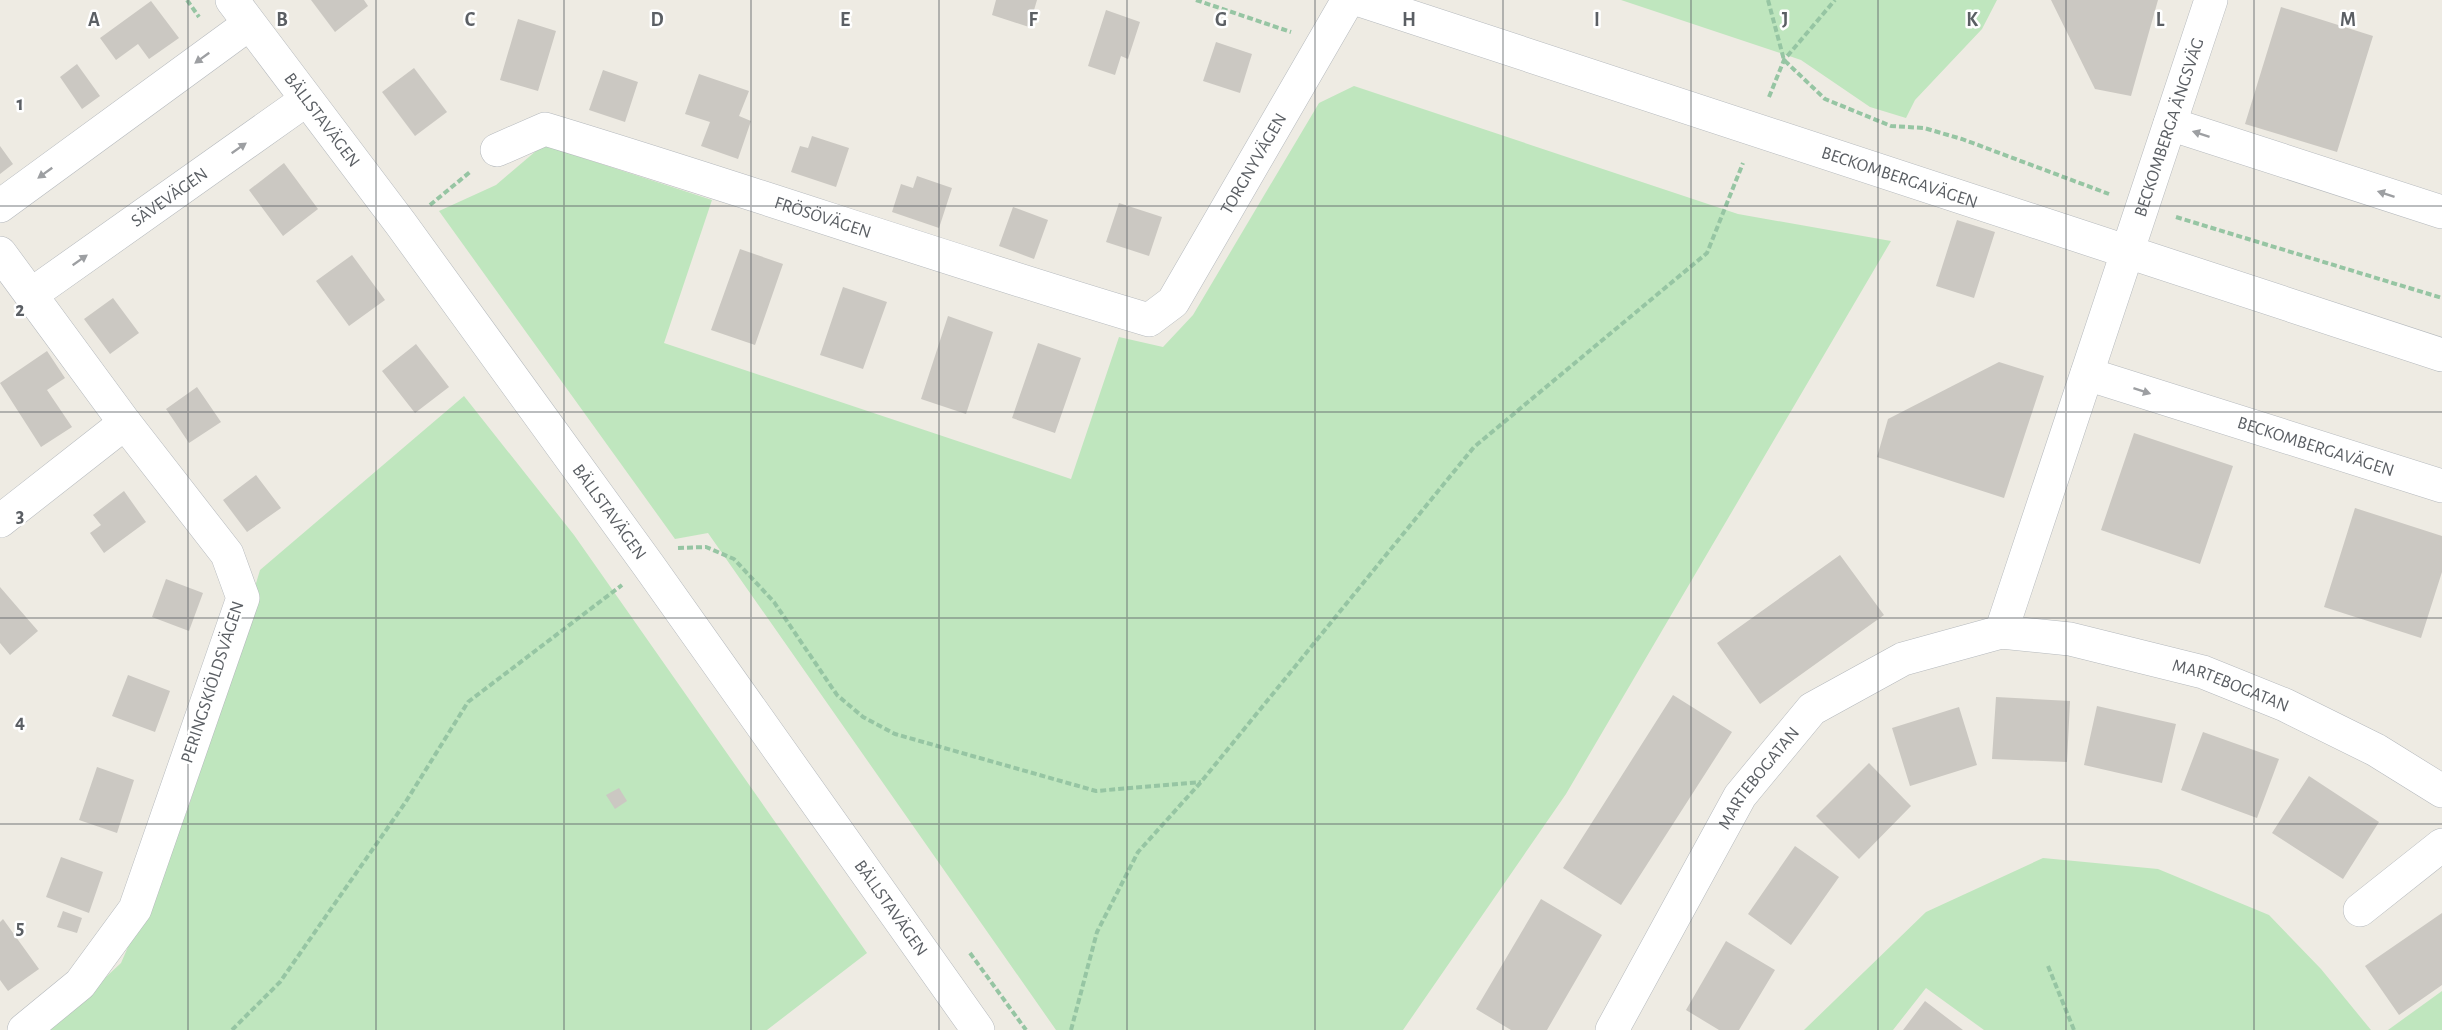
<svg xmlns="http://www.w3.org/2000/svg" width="2442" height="1030" viewBox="0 0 2442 1030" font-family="'Alegreya Sans',sans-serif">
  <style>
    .green { fill: #bfe6be }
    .building { fill: #cbc8c2 }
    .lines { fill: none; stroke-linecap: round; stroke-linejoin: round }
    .minor-casing { stroke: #b5b9bd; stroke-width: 34 }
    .tertiary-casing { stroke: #b5b9bd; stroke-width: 34 }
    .path { stroke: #96c5a3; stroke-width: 4; stroke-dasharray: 6 3; stroke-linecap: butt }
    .minor { stroke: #fff; stroke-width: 33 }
    .tertiary { stroke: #fff; stroke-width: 33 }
    .oneway { fill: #9d9fa2 }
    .grid { fill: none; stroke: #5b5f64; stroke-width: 1.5; stroke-opacity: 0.55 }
    .labels { text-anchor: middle; stroke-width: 5; stroke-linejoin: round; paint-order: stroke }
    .street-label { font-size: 18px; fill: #5b5f64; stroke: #fff }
    .grid-label { font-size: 20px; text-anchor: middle; font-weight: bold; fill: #5b5f64; stroke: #fff; stroke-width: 5; stroke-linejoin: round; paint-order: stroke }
  </style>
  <rect width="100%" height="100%" fill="#eeebe3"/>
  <path class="green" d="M1621 0H1997L1982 29 1915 100 1906 118 1870 107 1801 60Z
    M1354 86 1738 214 1891 241 1566 794 1403 1030H1056L708 533 675 539 439 211 496 185 543 145 712 200 664 343 1071 479 1119 337 1163 347 1193 315 1319 103Z
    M464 396 574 535 867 953 767 1030H49L121 963 188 809 260 570Z
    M2043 858 2158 869 2269 915 2321 969 2371 1030H1984L1926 988 1893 1030H1804L1926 912Z
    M2442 991V1030H2388Z"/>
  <path class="building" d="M311 0H364L368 6 335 32Z
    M996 0H1037L1029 27 992 15Z
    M2051 0H2158L2131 96 2095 89Z
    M151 1 179 38 149 59 138 44 116 60 100 38Z
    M2281 7 2373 36 2337 152 2245 124Z
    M1106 10 1140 22 1128 59 1121 56 1115 75 1088 66Z
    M518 19 556 31 538 91 500 80Z
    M1216 42 1252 54 1240 93 1203 81Z
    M77 64 100 96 82 109 60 77Z
    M414 68 447 112 415 136 382 92Z
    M603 70 638 82 625 122 589 110Z
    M699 74 749 91 739 116 751 121 738 159 701 146 710 122 685 114Z
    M812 136 849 148 836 187 791 172 800 146 808 148Z
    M0 146 13 164 0 174Z
    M284 163 318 209 283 236 249 190Z
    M917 176 952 188 939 228 892 212 901 184 913 188Z
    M1119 203 1162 217 1149 256 1106 242Z
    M1013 207 1048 220 1034 259 999 246Z
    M1957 220 1995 232 1974 298 1936 286Z
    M740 249 783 264 755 345 711 330Z
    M352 255 385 300 349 326 316 281Z
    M843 287 887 302 863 369 820 355Z
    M113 298 139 333 110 354 84 319Z
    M948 316 993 332 966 414 921 399Z
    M1038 343 1081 358 1055 433 1012 418Z
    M416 344 449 387 415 413 382 371Z
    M47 351 65 378 47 390 72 427 41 447 0 383Z
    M1999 362 2044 376 2004 498 1877 457 1888 419Z
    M197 387 221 422 189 443 166 409Z
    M2134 433 2233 466 2200 564 2101 530Z
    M256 475 281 508 247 532 223 500Z
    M124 491 146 522 104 553 90 533 101 525 93 515Z
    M2355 508 2442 536V572L2421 638 2324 607Z
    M1840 555 1884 615 1760 704 1717 643Z
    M166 579 203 593 189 631 152 617Z
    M0 587 38 631 10 655 0 643Z
    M128 675 170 691 155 732 112 716Z
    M1673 695 1732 732 1621 905 1563 868Z
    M1996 697 2070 701 2067 762 1992 759Z
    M2097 706 2176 724 2162 783 2084 765Z
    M1959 707 1977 765 1910 786 1892 728Z
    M2203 732 2279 759 2257 818 2181 790Z
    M1869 763 1911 806 1859 859 1816 816Z
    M97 767 134 780 117 833 79 820Z
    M2309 776 2379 822 2343 879 2272 833Z
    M619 788 627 801 615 809 606 795Z
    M1795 846 1839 877 1791 945 1748 914Z
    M61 857 103 872 89 913 46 897Z
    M1541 899 1602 935 1547 1030H1511L1476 1009Z
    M63 911 82 918 77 933 57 927Z
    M2442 913V985L2399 1015 2365 966Z
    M3 919 39 969 8 991 0 980V922Z
    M1726 941 1775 970 1739 1030H1719L1686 1010Z
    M1925 1001 1963 1030H1903Z"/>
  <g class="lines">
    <g class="minor-casing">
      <g id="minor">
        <path id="s1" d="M1360 0 2442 355"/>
        <path d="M2170 124 2442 212"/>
        <path id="s2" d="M497 150 545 129C747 190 947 260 1149 320L1173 302 1348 0"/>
        <path d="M0 206 249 24"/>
        <path d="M0 253 125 423 227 554 243 598 135 909 80 984 24 1030"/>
        <path id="s3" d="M32 294 306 100"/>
        <path id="s4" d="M2087 374 2442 486"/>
        <path d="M0 521 125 423"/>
        <path id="s5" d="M2001 632 2211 0"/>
        <path d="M2360 910 2442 845"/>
        <path id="s6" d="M1612 1030 1740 796 1812 709 1903 659 2001 632 2070 639 2203 672 2285 705 2376 750 2442 791"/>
      </g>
    </g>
    <g class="tertiary-casing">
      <g id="tertiary">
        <path id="s7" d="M232 0 401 224 649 566 978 1030"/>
      </g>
    </g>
    <path class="path" d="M187 0 199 17
      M1196 0 1291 32
      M1768 0 1784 60 1825 99 1891 126 1924 128 1962 139 2109 194
      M1769 97 1784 60 1835 0
      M430 205 470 172
      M2176 217 2442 298
      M678 548 706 547 734 559 774 602 837 695 863 717 895 734 1096 791 1201 782
      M970 953 1026 1030
      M2048 966 2074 1030
      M232 1030 280 982 405 803 468 702 622 585
      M1071 1030 1097 932 1138 852 1201 782 1474 447 1707 253 1743 163"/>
    <use href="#minor" class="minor"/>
    <use href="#tertiary" class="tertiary"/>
  </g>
  <defs><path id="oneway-solid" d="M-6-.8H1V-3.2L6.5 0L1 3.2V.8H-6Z" transform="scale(1.5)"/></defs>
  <g class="oneway">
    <use href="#oneway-solid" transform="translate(202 58) rotate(144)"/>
    <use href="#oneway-solid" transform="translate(2201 134) rotate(-162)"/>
    <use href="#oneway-solid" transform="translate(239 148) rotate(-35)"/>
    <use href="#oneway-solid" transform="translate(45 173) rotate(144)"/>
    <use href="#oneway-solid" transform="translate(2386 194) rotate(-162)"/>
    <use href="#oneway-solid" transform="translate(80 260) rotate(-35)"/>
    <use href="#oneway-solid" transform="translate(2142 391) rotate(18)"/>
  </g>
  <path class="grid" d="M188 0V1030M376 0V1030M564 0V1030M751 0V1030M939 0V1030M1127 0V1030M1315 0V1030M1503 0V1030M1691 0V1030M1878 0V1030M2066 0V1030M2254 0V1030M0 206H2442M0 412H2442M0 618H2442M0 824H2442"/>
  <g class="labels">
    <g class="street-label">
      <text dy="6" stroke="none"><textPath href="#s7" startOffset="150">BÄLLSTAVÄGEN</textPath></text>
      <text dy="6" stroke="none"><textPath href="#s5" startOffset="532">BECKOMBERGA ÄNGSVÄG</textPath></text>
      <text dy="6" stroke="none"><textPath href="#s2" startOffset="876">TORGNYVÄGEN</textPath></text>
      <text dy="6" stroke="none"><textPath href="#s1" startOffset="568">BECKOMBERGAVÄGEN</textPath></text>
      <text dy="6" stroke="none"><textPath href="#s3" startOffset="168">SÄVEVÄGEN</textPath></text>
      <text dy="6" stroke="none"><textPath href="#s2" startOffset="344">FRÖSÖVÄGEN</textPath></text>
      <text dy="6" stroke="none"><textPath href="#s4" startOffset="240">BECKOMBERGAVÄGEN</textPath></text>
      <text dy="6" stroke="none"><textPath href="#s7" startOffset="636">BÄLLSTAVÄGEN</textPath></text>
      <text transform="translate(212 682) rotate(-72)" y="6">PERINGSKIÖLDSVÄGEN</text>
      <text dy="6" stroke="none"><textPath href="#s6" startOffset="822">MARTEBOGATAN</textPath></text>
      <text dy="6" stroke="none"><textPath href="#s6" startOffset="292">MARTEBOGATAN</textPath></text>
      <text dy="6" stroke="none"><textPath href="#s7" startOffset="1122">BÄLLSTAVÄGEN</textPath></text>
    </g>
  </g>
  <g class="grid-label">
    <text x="94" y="26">A</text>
    <text x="282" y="26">B</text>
    <text x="470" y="26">C</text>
    <text x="657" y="26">D</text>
    <text x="845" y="26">E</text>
    <text x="1033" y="26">F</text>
    <text x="1221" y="26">G</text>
    <text x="1409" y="26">H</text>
    <text x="1597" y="26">I</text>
    <text x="1785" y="26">J</text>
    <text x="1972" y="26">K</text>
    <text x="2160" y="26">L</text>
    <text x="2348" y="26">M</text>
    <text x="20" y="110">1</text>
    <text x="20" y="316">2</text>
    <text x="20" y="522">3</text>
    <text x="20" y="728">4</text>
    <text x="20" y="934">5</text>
  </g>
</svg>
